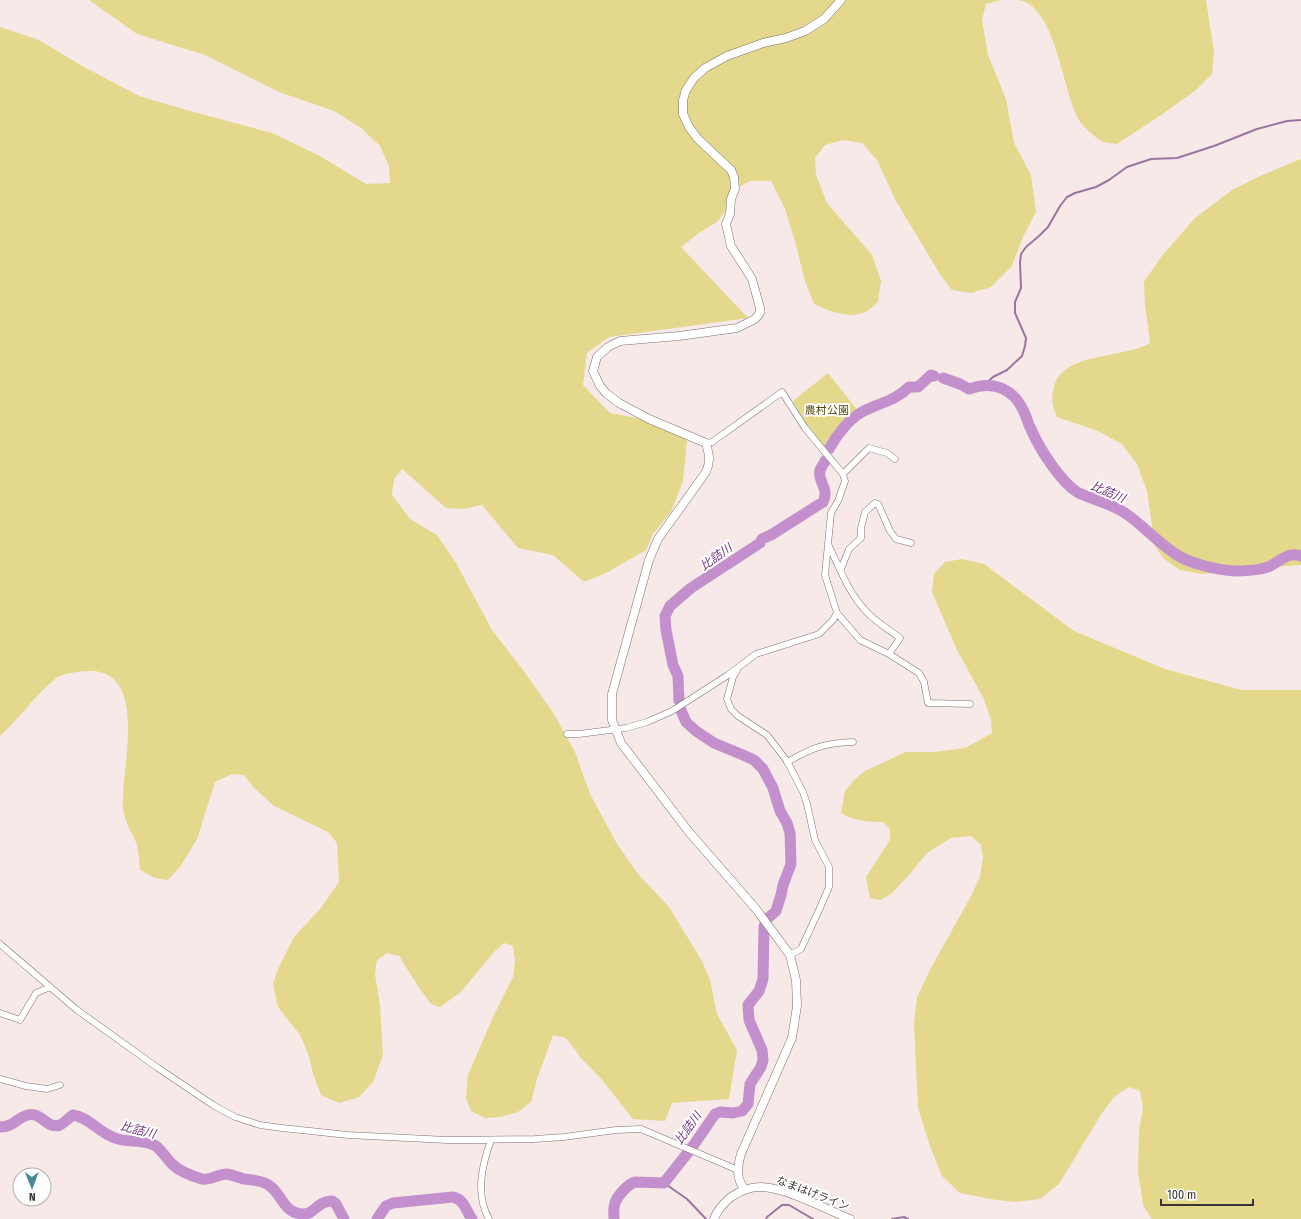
<svg xmlns="http://www.w3.org/2000/svg" width="1301" height="1219" viewBox="0 0 1301 1219" font-family="'Fira Sans Condensed','Noto Sans JP',sans-serif">
  <style>
    .green { fill: #e4d88c }
    .lines { fill: none; stroke-linecap: round; stroke-linejoin: round }
    .stream { stroke: #9a759f; stroke-width: 2 }
    .river { stroke: #c390cd; stroke-width: 11 }
    .minor-casing { stroke: #7c706e; stroke-width: 7 }
    .tertiary-casing { stroke: #7c706e; stroke-width: 9 }
    .minor { stroke: #fff; stroke-width: 6 }
    .tertiary { stroke: #fff; stroke-width: 8 }
    .labels { text-anchor: middle; stroke-width: 4; stroke-linejoin: round; paint-order: stroke }
    .park-label { font-size: 11px; fill: #534908; stroke: #fff }
    .street-label { font-size: 11px; fill: #3a3534; stroke: #fff }
    .water-label { font-size: 12px; font-style: italic; fill: #6f327c; stroke: #fff }
  </style>
  <rect width="100%" height="100%" fill="#f7e9e7"/>
  <path class="green" d="M89 0H1001L986 4 982 20 988 55 1006 99 1014 143 1031 175 1036 212 1023 237 1012 266 991 287 971 293 952 290 940 274 896 201 877 160 862 143 842 140 825 145 815 158 816 175 827 203 872 255 881 281 878 302C875 304 872 308 869 310 852 321 830 311 814 304L805 281 796 245 785 209 771 181H750L735 189 728 208 717 222 699 233 681 247 748 318 609 337 587 353 583 385 610 413 659 422 681 432 687 441 683 481 671 512 653 534 646 550 608 572 584 582 553 555 518 548 482 505 464 509 446 508 402 469 394 479 392 495 410 519 437 535 456 563 492 630 523 670 554 714 575 752 590 794 617 844 638 874 669 907 702 961 710 980 717 1014 737 1050 729 1099 672 1103 665 1121 633 1119 603 1081 581 1058 566 1038 553 1035 537 1079 531 1102 518 1112 501 1117 485 1118 471 1111 466 1098 468 1075 493 1017 513 977 515 961 513 946 504 943 492 954 461 992 440 1007 431 1004 420 989 399 956 387 953 377 960 375 974 380 1005 383 1055 373 1082 359 1097 339 1103 321 1095 313 1074 309 1056 300 1035 278 1007 273 984 278 969 294 937 321 908 339 882 337 843 328 832 274 806 254 788 244 775 232 774 215 782 197 839 180 867 168 880 155 878 140 870C139 862 139 853 137 845 133 833 124 822 123 808 120 773 149 676 94 671 84 671 67 672 58 677 54 679 50 684 46 687 30 702 17 721 0 736V27L39 40 84 67 139 96 190 111 272 133 318 155 366 184 390 183 389 166 380 146 361 128 334 111 279 92 205 55 137 34Z
    M1017 0H1206L1214 52 1212 74 1196 90 1161 115 1117 144C1112 143 1106 143 1102 141 1098 140 1084 127 1081 123 1062 96 1057 3 1017 0Z
    M1301 159V565L1261 568 1202 574 1180 570 1164 559 1155 546 1147 491 1137 464 1122 444 1098 431 1057 417C1052 406 1051 398 1054 387 1063 351 1125 359 1150 343L1145 304 1144 282 1161 257 1195 218 1232 190 1262 175Z
    M828 373 859 412 835 436 826 449 806 423 793 401Z
    M962 559 984 564 1074 631 1165 669 1241 690H1301V1219H1152L1143 1205 1138 1171 1139 1131 1143 1108 1140 1091 1129 1087 1115 1096 1102 1113 1059 1184 1040 1199 1014 1202 990 1199 960 1193 942 1176 930 1146 918 1108 914 1024 917 997 932 966 970 898 980 877 983 858 981 845 971 836 951 838 927 853 908 876 891 894 880 900 870 898 866 877 890 840V829L883 822C868 822 854 821 841 813L845 791 854 780 865 771 906 752H934L965 748 992 733 991 720 984 699 957 650 932 592 934 574 945 562Z"/>
  <g class="lines">
    <path class="stream" d="M983 386 993 377 1007 370 1022 356 1025 346 1026 338 1015 313V302L1021 288 1020 263 1021 254 1026 247 1039 236 1048 227 1060 206 1067 197 1075 193 1096 187 1109 180 1127 167 1151 159 1177 158 1214 146 1257 129 1287 121 1301 120
      M664 1183 687 1199 706 1219
      M766 1219 767 1217 782 1205H789L813 1219
      M892 1219 904 1217 908 1219"/>
    <path class="river" d="M943 378 960 384 969 389C994 380 1014 389 1024 412 1027 418 1028 424 1031 429 1039 448 1060 481 1077 492 1082 495 1089 497 1094 499 1105 503 1116 507 1125 513 1143 525 1158 543 1177 555 1191 564 1218 570 1235 571 1243 571 1261 570 1268 567 1280 562 1287 551 1301 556
      M829 449C836 436 849 419 862 412 880 402 894 402 909 387H918L931 375 934 376
      M679 701 678 676 673 665 666 630 665 616 670 606 691 588 760 543 762 539 771 535 823 502C830 488 817 482 820 470 821 467 824 464 825 461
      M680 708 686 722 696 731 714 743 743 755 754 760 763 769 773 788 780 811 787 823 790 833 791 864 783 885 781 895 776 911 767 919
      M0 1127C14 1127 16 1118 28 1115 41 1111 47 1130 60 1125 64 1123 69 1118 73 1115 89 1117 99 1133 115 1138 127 1143 144 1139 156 1146 162 1151 167 1159 172 1164 180 1172 192 1176 202 1179 209 1181 218 1174 227 1174 233 1175 239 1178 244 1179 252 1180 258 1180 265 1183 282 1190 281 1213 303 1214 314 1215 317 1201 332 1201L336 1204 344 1219
      M377 1219 386 1206 393 1203 453 1197C464 1199 466 1211 472 1219
      M614 1219C614 1214 613 1208 615 1203 618 1195 627 1185 635 1182L664 1183 693 1146 715 1114 720 1112 733 1113 742 1111 748 1104 750 1084 761 1067 763 1060 762 1050 749 1020 748 1005 759 991 763 979 764 926"/>
    <g class="minor-casing">
      <path id="minor" d="M843 474 869 448 887 453 895 459
        M828 544C838 564 848 592 864 609 874 621 888 629 900 638L889 654 919 673 924 682 928 703 970 704
        M841 569 849 549 861 538V528L865 512 875 503 878 504 890 531 896 539 911 543
        M837 613 860 640 889 654
        M737 670 733 677 727 699 731 709 738 716 767 735 787 761 803 792 807 804 815 840 829 867V887L819 910 801 949 790 955
        M567 734H579L626 728 647 722 672 711 728 675 756 654 819 634 833 620 837 613 825 575 831 513 838 501 845 481 843 474 805 428 782 392 712 442 706 443
        M787 762C812 748 824 743 853 742
        M0 944 77 1010 158 1068 213 1105 235 1117 260 1125 282 1128 348 1135 447 1140 535 1139 564 1137 616 1130 641 1129 738 1170
        M0 1013 20 1020 36 993 50 987
        M0 1079 26 1086 47 1089 60 1085
        M489 1219C475 1194 482 1165 491 1140"/>
    </g>
    <g class="tertiary-casing">
      <path id="tertiary" d="M744 1189C736 1177 737 1168 741 1154L792 1038 797 1006 796 980 790 955 756 909 689 832 621 743 612 720V694L649 560 658 539 706 472C711 461 709 454 706 443L649 419 619 403 606 393 600 386 593 371 597 357 608 347 620 341 679 336 737 328 755 319 760 313V308L752 279 731 246 726 224 730 214 731 199 735 189 734 177 731 170 698 139 689 127 683 114V100L686 90 694 78 705 68 727 56 763 43 786 38 805 31 824 19 841 0
        M714 1219C717 1210 724 1203 731 1197 740 1191 749 1187 760 1187 785 1187 826 1209 850 1219"/>
    </g>
    <use href="#minor" class="minor"/>
    <use href="#tertiary" class="tertiary"/>
  </g>
  <g class="labels">
    <g class="park-label">
      <text x="827" y="414">農村公園</text>
    </g>
    <g class="street-label">
      <text transform="translate(813 1193) rotate(21)" y="4">なまはげライン</text>
    </g>
    <g class="water-label">
      <text transform="translate(1108 492) rotate(23)" y="4">比詰川</text>
      <text transform="translate(716 557) rotate(-36)" y="4">比詰川</text>
      <text transform="translate(688 1128) rotate(-54)" y="4">比詰川</text>
      <text transform="translate(138 1130) rotate(14)" y="4">比詰川</text>
    </g>
  </g>
  <g transform="translate(32 1187) rotate(179)"><circle r="19" fill="#ffffff" stroke="#b0aeae"/>
  <path d="M0-3L7 15L0 10L-7 15Z" fill="#468999"/>
  <text y="-6" font-size="11" font-weight="bold" text-anchor="middle" fill="#3a3534">N</text>
  </g>
  <path d="M1161 1199v6h92v-6" fill="none" stroke="#3a3534" stroke-width="2"/>
  <text x="1167" y="1199" font-size="12" fill="#3a3534" stroke="#ffffff" stroke-width="3" paint-order="stroke">100 m</text>
</svg>
